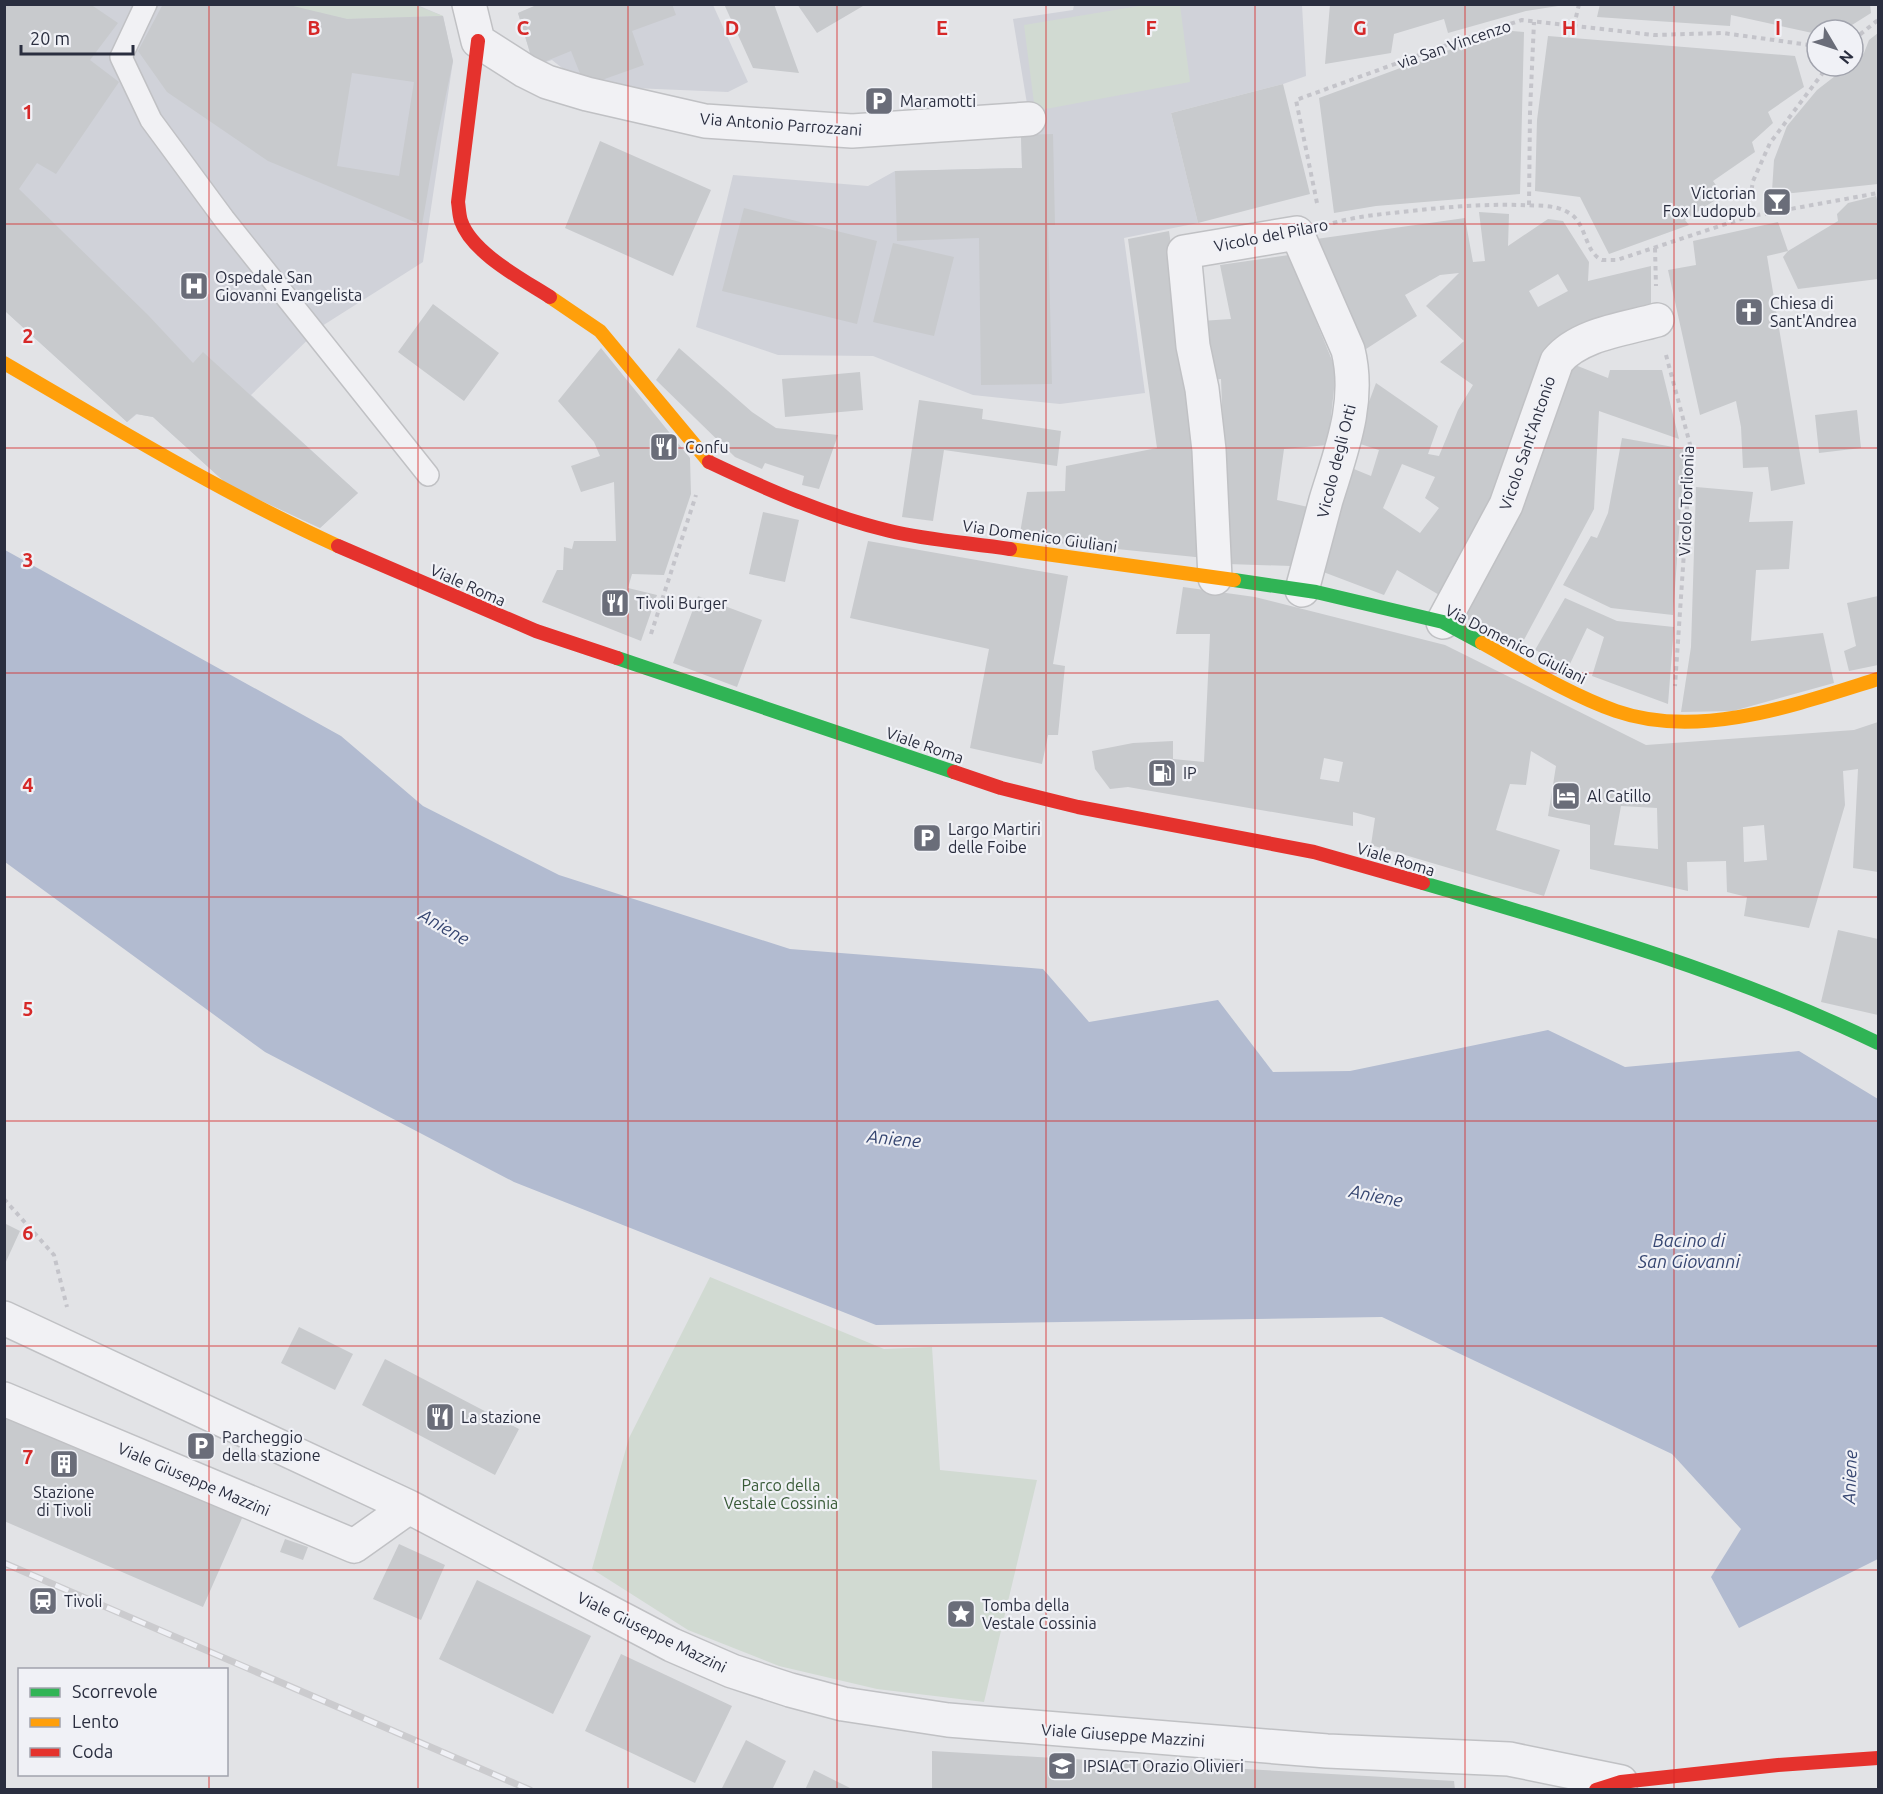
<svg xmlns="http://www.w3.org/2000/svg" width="1883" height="1794" viewBox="0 0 1883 1794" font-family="Ubuntu,sans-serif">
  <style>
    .built { fill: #d0d2d9 }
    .green { fill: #d1dad2 }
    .water { fill: #b2bbd0 }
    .building { fill: #c8cacd; fill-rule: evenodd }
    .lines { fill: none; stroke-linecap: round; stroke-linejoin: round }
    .lane-casing { stroke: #c0c1c4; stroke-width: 24 }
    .street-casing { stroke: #c0c1c4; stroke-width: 36 }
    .path { stroke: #c4c4ca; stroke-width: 4; stroke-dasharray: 4.5 4.5; stroke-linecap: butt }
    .lane { stroke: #f1f1f4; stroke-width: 21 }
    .street { stroke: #f1f1f4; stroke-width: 33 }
    .fast { stroke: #30b455; stroke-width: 14 }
    .slow { stroke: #ff9f0a; stroke-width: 14 }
    .jam { stroke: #e5322d; stroke-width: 14 }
    .rail-casing { stroke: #cbcbce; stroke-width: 7 }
    .rail { stroke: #f0f1f6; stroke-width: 4.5; stroke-dasharray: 14; stroke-linecap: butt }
    .grid { fill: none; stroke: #d62828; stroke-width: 1.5; stroke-opacity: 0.55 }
    .labels { text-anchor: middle; stroke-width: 4.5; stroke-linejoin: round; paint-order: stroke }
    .street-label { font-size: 16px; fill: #2a2e3f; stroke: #f0f1f6 }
    .poi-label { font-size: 16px; fill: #2a2e3f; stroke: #f0f1f6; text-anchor: start }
    .park-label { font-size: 16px; fill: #385a37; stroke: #f0f1f6 }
    .water-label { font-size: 18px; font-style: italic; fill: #364671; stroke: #f0f1f6 }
    .grid-label { font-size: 20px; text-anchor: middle; font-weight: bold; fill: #d62828; stroke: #f0f1f6; stroke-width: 4.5; stroke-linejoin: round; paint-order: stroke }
  </style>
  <rect width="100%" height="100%" fill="#e2e3e6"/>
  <path class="built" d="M415 4 443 16 453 61 423 262 322 326 251 395 358 493 320 528 228 485 153 417 137 414 127 422 5 311 4 5Z
    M539 4 713 5 748 82 728 92 585 86 552 60 534 66 518 13Z
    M1074 5H1302L1306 76 1283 84 1171 113 1198 223 1124 238 1145 393 1060 404 973 395 873 356 778 355 696 327 733 175 868 186 895 171 1022 168 1021 135 1032 134 1013 19 1073 10Z"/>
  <path class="green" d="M285 5H415L443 16 347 19Z
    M1145 5H1180L1190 82 1035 111 1024 25Z
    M710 1277 884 1349 932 1347 940 1470 1037 1480 984 1702 877 1689 779 1666 688 1630 592 1569 629 1438Z"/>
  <path class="water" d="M5 550 341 736 423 806 559 875 790 949 1043 969 1089 1022 1218 1000 1273 1072 1350 1071 1548 1030 1625 1067 1799 1051 1878 1099V1559L1739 1628 1711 1577 1741 1529 1672 1454 1382 1317 876 1325 514 1182 265 1052 5 862Z"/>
  <path class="building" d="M5 4H90L118 23 90 60 119 82 56 174 37 163 19 189 148 315 193 363 203 352 358 493 320 528 228 485 153 417 136 414 127 422 5 311Z
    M163 4H285L347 19 443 16 453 61 437 138 422 225 268 161 167 92 138 51ZM352 73 414 82 399 176 337 166Z
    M539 4H672L676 15 632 31 644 65 585 86 571 51 534 66 518 13Z
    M724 4H774L799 73 753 68Z
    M797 4H862L863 6 817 33Z
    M1330 4H1558V6L1526 11 1448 33 1444 19 1394 34 1391 53 1325 64Z
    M1600 4H1870L1871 13 1844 30H1817V34L1731 15 1730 26 1597 17Z
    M1512 31 1524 32 1520 194 1376 206 1334 213 1319 98 1479 39Z
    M1878 33V184L1793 193 1772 191 1774 160 1787 126 1817 90 1848 66H1853V62L1864 53 1869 40Z
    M1548 36 1795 56 1804 87 1768 112 1773 123 1752 142 1755 152 1713 181 1723 195 1685 220 1689 225 1609 254 1580 197 1535 191 1537 120Z
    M1283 84 1310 194 1198 223 1171 113Z
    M1053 134 1055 225H1048L1052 384 981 385 979 238 897 241 895 171 1022 168 1021 135Z
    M600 141 711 190 673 276 565 228Z
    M1876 196 1878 202V279L1798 289 1783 257 1788 251 1838 221 1837 214 1848 203Z
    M744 208 877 241 857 324 722 291Z
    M1479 212 1509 214 1508 246 1548 219 1563 221 1589 262 1588 281 1651 266V311L1585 323 1446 599 1397 570 1384 595 1318 570 1349 467 1371 476 1379 450 1354 442 1376 383 1438 426 1428 454 1439 456 1458 410 1473 385 1440 362 1464 341 1426 306 1459 273 1440 275 1405 295 1417 316 1366 349 1331 288 1309 240 1465 218 1473 262 1485 261ZM1558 274 1568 291 1538 307 1529 291ZM1402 464 1435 477 1425 498 1439 508 1420 533 1383 508Z
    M1778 222 1788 251 1767 256 1805 484 1771 491 1768 467 1743 468 1741 427 1736 401 1700 415 1668 270 1696 265 1693 241Z
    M1169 231 1202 462 1205 558 1019 539 1027 492 1065 491 1066 466 1157 448 1128 239Z
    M893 243 954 257 934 336 873 322Z
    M1289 255 1336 370 1328 445 1284 449 1277 500 1308 507 1291 566 1228 564 1221 379 1211 380 1201 321 1231 319 1220 265Z
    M433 304 499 353 464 401 398 352Z
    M601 348 690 458 691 494 664 575 632 574 628 588 657 595 641 641 542 602 557 570H563L564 547 572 549 574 541H616L614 482 581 492 571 466 600 456 594 442 558 401Z
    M679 348 752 412 776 428 838 435 819 489 802 485 804 476 765 463 762 469 735 457 656 380Z
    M1565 361 1608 378 1610 370H1662L1679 439 1599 411 1594 509 1519 649 1455 612Z
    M860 372 863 410 785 417 782 379Z
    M919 400 983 409 982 419 1061 431 1057 466 944 450 933 521 902 517Z
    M1857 410 1861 448 1819 453 1815 415Z
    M1622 438 1685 449 1673 615 1611 608 1563 585 1591 536 1597 538 1608 513Z
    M1696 487 1753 492 1749 522 1793 521 1789 569 1756 570 1751 641 1823 633 1834 683 1733 711 1681 712 1691 647Z
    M763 512 799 520 785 582 749 574Z
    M868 541 1068 576 1053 664 1065 666 1058 735H1048L1042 764 970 748 989 649 850 618Z
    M1183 587 1255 597 1445 645 1646 745 1854 730 1878 722V872L1853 868 1858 769 1843 771 1845 805 1809 928 1744 916 1747 897 1727 892 1726 861 1687 862 1688 891 1590 869V825L1548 816 1556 766 1531 751 1526 785 1510 784 1496 830 1560 850 1544 896 1371 845 1375 818 1353 812V826L1128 787 1110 789 1095 769 1092 751 1133 743 1173 741V759L1204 762 1210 634H1176ZM1324 758 1343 762 1339 782 1320 779ZM1621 806 1657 808 1658 849 1614 845ZM1764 825 1767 860 1744 862 1743 827Z
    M698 596 762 620 737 687 673 663Z
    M1878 596V665L1849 671 1844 651 1856 646 1847 603Z
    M1565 598 1617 621 1674 627 1668 704 1592 676 1604 637 1587 628 1569 666 1535 650Z
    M1838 930 1878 939V1015L1821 1002Z
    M4 1223 20 1231 4 1266Z
    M299 1327 353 1354 335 1390 281 1363Z
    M385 1359 519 1429 495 1475 362 1405Z
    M4 1413 243 1516 203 1607 4 1521Z
    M285 1539 308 1547 303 1560 280 1552Z
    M399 1544 445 1565 421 1620 373 1599Z
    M477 1580 591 1636 553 1714 439 1659Z
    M621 1654 732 1706 695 1783 585 1731Z
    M746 1740 786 1761 772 1790H721Z
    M932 1751 1454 1781 1455 1790H932Z
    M814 1770 854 1790H805Z"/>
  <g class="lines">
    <g class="lane-casing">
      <path id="lane" d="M146 4 121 57 151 120 224 219 428 475"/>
    </g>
    <g class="street-casing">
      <path id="street" d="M469 4 478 41 525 71 547 82 587 94 705 121 852 131 1029 119
        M1215 578 1209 450 1202 389 1193 346 1184 252 1297 233 1348 350C1361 402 1341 451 1326 500 1318 530 1310 560 1302 590
        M1443 622 1506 505 1557 361C1579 334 1625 329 1657 320
        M4 1318 409 1507 672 1645 732 1671 790 1690 843 1704 948 1720 1327 1751 1509 1759 1621 1782
        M4 1399 354 1546 409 1507"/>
    </g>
    <path class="path" d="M1574 26 1579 4
      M1853 40 1878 20
      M1317 203 1296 100 1458 41 1522 20 1654 35 1723 33 1817 46
      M1529 205 1530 112 1534 22
      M1747 217 1878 193
      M1333 223C1358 216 1383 214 1410 211 1447 207 1482 204 1520 205 1536 206 1555 204 1569 213 1587 223 1584 252 1602 260H1617L1747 217 1753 181 1770 143 1828 66
      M1655 248 1656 286
      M1666 355 1691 448 1675 686
      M651 634 696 495
      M4 1199 54 1255 67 1307"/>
    <use href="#lane" class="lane"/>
    <use href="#street" class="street"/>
    <path class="fast" d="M1234 580 1316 592 1443 622 1482 643
      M617 658 954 772
      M1423 883C1577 928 1733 973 1878 1043"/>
    <path class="slow" d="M550 297 600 331 709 462
      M4 363C114 427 222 493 338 546
      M1010 549 1234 580
      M1482 643C1525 667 1569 694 1616 711 1699 740 1798 704 1878 679"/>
    <path class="jam" d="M478 41 458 202C459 208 459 215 461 221 472 253 522 279 550 297
      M709 462C768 490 827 516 890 531 927 540 971 543 1010 549
      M338 546 536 631 617 658
      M954 772 1001 788 1078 807 1314 852 1423 883
      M1596 1790 1621 1782 1778 1765 1878 1758"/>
    <g class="rail-casing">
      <path id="rail" d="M4 1563 530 1790"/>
    </g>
    <use href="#rail" class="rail"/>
  </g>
  <path class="grid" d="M209 4V1670M418 4V1790M628 4V1790M837 4V1790M1046 4V1790M1255 4V1790M1465 4V1790M1674 4V1790M4 224H1878M4 448H1878M4 673H1878M4 897H1878M4 1121H1878M4 1346H1878M4 1570H1878M209 1774V1790"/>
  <defs>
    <g id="parking-square" transform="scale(1.5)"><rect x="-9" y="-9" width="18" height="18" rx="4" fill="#6a6d79" stroke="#f0f1f6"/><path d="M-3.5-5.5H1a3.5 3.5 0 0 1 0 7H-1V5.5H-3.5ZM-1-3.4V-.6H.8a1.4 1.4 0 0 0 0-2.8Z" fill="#fff"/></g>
    <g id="bar-square" transform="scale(1.5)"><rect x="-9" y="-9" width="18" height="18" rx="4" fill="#6a6d79" stroke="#f0f1f6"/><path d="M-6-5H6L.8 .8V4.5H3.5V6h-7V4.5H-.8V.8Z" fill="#fff"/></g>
    <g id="hospital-square" transform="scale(1.5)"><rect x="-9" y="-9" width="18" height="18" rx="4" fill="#6a6d79" stroke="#f0f1f6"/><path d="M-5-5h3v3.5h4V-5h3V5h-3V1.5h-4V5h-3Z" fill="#fff"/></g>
    <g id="church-square" transform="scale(1.5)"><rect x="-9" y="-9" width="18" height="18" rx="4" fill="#6a6d79" stroke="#f0f1f6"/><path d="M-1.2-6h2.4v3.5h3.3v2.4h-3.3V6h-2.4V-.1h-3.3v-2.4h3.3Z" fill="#fff"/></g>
    <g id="restaurant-square" transform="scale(1.5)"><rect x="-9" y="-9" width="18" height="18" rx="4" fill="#6a6d79" stroke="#f0f1f6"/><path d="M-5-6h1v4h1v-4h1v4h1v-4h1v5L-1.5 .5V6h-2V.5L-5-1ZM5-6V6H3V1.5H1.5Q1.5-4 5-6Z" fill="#fff"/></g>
    <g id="fuel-square" transform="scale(1.5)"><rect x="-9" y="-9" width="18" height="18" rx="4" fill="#6a6d79" stroke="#f0f1f6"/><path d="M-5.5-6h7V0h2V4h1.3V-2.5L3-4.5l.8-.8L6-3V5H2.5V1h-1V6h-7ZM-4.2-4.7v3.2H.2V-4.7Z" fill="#fff"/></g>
    <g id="hotel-square" transform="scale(1.5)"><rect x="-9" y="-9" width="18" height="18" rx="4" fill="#6a6d79" stroke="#f0f1f6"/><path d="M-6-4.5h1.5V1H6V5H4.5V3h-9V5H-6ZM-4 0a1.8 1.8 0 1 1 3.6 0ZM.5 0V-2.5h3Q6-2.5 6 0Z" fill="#fff"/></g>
    <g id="building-square" transform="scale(1.5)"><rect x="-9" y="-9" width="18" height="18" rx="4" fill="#6a6d79" stroke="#f0f1f6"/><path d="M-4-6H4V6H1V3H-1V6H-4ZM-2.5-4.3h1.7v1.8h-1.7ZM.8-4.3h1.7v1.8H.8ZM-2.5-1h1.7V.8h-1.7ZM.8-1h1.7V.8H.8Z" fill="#fff"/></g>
    <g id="station-square" transform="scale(1.5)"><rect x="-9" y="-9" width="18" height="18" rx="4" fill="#6a6d79" stroke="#f0f1f6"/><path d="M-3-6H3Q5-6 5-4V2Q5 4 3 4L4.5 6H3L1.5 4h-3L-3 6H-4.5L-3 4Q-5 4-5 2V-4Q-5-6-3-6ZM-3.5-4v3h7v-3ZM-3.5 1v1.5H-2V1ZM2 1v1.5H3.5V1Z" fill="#fff"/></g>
    <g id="sight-square" transform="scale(1.5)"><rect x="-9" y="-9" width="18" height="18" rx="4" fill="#6a6d79" stroke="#f0f1f6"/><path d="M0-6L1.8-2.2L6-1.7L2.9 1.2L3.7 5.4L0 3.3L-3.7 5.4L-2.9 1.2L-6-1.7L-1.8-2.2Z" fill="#fff"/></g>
    <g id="school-square" transform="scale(1.5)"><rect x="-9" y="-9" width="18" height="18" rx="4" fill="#6a6d79" stroke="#f0f1f6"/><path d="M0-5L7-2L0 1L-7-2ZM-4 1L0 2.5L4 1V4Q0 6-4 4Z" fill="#fff"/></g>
  </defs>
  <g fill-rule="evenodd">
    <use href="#parking-square" x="879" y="101"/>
    <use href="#bar-square" x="1777" y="202"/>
    <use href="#hospital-square" x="194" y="286"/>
    <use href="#church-square" x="1749" y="312"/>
    <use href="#restaurant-square" x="664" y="447"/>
    <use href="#restaurant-square" x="615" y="603"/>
    <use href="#fuel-square" x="1162" y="773"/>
    <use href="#hotel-square" x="1566" y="796"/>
    <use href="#parking-square" x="927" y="838"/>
    <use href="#restaurant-square" x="440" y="1417"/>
    <use href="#parking-square" x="201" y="1446"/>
    <use href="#building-square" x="64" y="1464"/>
    <use href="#station-square" x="43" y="1601"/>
    <use href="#sight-square" x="961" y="1614"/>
    <use href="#school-square" x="1062" y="1766"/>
  </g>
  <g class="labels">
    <g class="street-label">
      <text transform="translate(1454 44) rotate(-19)" y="6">via San Vincenzo</text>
      <text transform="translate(781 124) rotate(4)" y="6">Via Antonio Parrozzani</text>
      <text transform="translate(1271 235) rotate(-11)" y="6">Vicolo del Pilaro</text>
      <text transform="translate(1527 443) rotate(-71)" y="6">Vicolo Sant'Antonio</text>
      <text transform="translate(1336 461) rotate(-76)" y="6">Vicolo degli Orti</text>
      <text transform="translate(1686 501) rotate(-88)" y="6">Vicolo Torlionia</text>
      <text transform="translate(1040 536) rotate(8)" y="6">Via Domenico Giuliani</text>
      <text transform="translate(468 585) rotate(24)" y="6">Viale Roma</text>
      <text transform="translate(1516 644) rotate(27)" y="6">Via Domenico Giuliani</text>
      <text transform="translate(925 745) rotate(19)" y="6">Viale Roma</text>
      <text transform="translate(1396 859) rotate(17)" y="6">Viale Roma</text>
      <text transform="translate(194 1479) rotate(23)" y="6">Viale Giuseppe Mazzini</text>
      <text transform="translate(652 1632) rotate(26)" y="6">Viale Giuseppe Mazzini</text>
      <text transform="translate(1123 1735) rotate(4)" y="6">Viale Giuseppe Mazzini</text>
    </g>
    <g class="poi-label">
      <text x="900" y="107">Maramotti</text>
      <text x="1756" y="199" text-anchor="end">Victorian<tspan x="1756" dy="18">Fox Ludopub</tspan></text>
      <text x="215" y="283">Ospedale San<tspan x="215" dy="18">Giovanni Evangelista</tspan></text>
      <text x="1770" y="309">Chiesa di<tspan x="1770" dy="18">Sant'Andrea</tspan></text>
      <text x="685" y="453">Confu</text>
      <text x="636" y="609">Tivoli Burger</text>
      <text x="1183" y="779">IP</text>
      <text x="1587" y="802">Al Catillo</text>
      <text x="948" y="835">Largo Martiri<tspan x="948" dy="18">delle Foibe</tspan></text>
      <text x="461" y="1423">La stazione</text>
      <text x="222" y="1443">Parcheggio<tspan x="222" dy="18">della stazione</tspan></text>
      <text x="64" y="1498" text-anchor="middle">Stazione<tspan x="64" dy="18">di Tivoli</tspan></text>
      <text x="64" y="1607">Tivoli</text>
      <text x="982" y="1611">Tomba della<tspan x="982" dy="18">Vestale Cossinia</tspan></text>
      <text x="1083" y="1772">IPSIACT Orazio Olivieri</text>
    </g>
    <g class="park-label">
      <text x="781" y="1491">Parco della<tspan x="781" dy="18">Vestale Cossinia</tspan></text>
    </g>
    <g class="water-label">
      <text transform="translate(444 927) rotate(30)" y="6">Aniene</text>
      <text transform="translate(894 1139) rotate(5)" y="6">Aniene</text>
      <text transform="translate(1376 1196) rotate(11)" y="6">Aniene</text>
      <text x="1689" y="1247">Bacino di<tspan x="1689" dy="21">San Giovanni</tspan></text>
      <text transform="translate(1850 1477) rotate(-88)" y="6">Aniene</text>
    </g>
  </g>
  <g class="grid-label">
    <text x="314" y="35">B</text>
    <text x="523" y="35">C</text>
    <text x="732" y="35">D</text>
    <text x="942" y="35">E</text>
    <text x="1151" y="35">F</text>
    <text x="1360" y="35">G</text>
    <text x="1569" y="35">H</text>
    <text x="1778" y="35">I</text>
    <text x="28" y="119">1</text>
    <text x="28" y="343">2</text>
    <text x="28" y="567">3</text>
    <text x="28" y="792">4</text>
    <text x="28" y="1016">5</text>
    <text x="28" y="1240">6</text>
    <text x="28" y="1464">7</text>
  </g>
  <rect width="1883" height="1794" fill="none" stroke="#2a2e3f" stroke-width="12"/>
  <rect x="18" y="1668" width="210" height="108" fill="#f0f1f6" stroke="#a1a3ad" stroke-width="1.5"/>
  <rect x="30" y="1688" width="30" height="9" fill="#30b455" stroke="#a1a3ad" stroke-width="1.5"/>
  <text x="72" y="1698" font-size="18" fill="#2a2e3f">Scorrevole</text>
  <rect x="30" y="1718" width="30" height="9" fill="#ff9f0a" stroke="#a1a3ad" stroke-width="1.5"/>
  <text x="72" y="1728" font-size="18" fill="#2a2e3f">Lento</text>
  <rect x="30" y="1748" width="30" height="9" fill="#e5322d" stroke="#a1a3ad" stroke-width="1.5"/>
  <text x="72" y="1758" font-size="18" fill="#2a2e3f">Coda</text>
  <g transform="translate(1835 48) rotate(129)"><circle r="28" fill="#f0f1f6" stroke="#a1a3ad" stroke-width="1.5"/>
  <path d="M0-4.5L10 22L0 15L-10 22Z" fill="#6a6d79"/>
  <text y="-9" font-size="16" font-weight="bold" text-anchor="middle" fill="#2a2e3f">N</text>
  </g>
  <path d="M21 45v9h112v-9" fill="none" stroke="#2a2e3f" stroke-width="3"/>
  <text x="30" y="45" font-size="18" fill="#2a2e3f" stroke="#f0f1f6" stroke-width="4.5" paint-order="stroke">20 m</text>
</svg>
